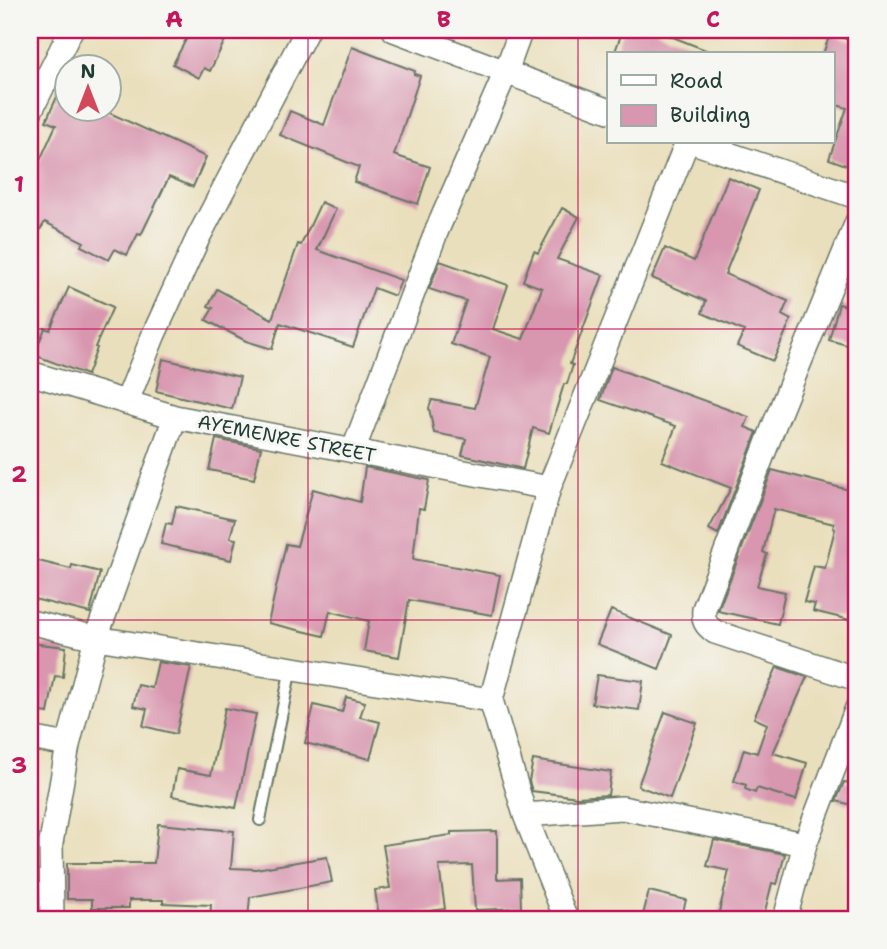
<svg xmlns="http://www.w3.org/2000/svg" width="887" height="949" viewBox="0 0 887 949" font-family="'Shantell Sans',sans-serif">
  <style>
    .building { fill: #d896af }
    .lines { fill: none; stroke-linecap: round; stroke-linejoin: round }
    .lane-casing { stroke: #667664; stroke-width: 14 }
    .street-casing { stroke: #667664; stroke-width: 26 }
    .lane { stroke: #fff; stroke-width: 10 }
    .street { stroke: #fff; stroke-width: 23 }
    .grid { fill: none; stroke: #c2185b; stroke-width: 2; stroke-opacity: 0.55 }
    .labels { text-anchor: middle; stroke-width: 6; stroke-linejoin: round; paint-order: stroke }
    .street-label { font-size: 19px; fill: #1f3d34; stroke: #f6f6f2 }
    .neatline { fill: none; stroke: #c2185b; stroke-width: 2.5 }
    .grid-label { font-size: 23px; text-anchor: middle; font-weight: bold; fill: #c2185b }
  </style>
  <rect width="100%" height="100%" fill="#f6f6f2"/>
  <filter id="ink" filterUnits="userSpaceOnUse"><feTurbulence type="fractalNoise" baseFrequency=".0143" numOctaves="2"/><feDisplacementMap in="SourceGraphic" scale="14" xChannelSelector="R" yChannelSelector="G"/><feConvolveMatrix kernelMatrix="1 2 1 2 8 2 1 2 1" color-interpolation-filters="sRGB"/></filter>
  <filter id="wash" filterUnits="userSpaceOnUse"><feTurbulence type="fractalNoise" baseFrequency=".00686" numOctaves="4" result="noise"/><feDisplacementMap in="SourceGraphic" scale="28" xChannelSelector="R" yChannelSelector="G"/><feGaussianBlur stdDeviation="1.57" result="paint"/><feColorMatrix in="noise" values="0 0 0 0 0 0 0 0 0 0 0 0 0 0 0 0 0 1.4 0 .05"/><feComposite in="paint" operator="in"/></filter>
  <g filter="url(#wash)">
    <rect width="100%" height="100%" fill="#eadfbc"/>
    <g id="blocks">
      <path class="building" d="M191 30H230L210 71 204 68 199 78 173 64Z
        M623 30H655L716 54H614Z
        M830 34 857 42V169L829 159 847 108 833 104V54H823Z
        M352 47 415 71 414 74 420 76 394 155 430 167 418 204 354 182 359 167 280 135 290 111 324 125Z
        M66 77V108H99L206 157 193 187 169 177 141 235 138 234 127 255 115 249 109 260 81 246 84 242 45 222 40 230 30 225V182L56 125 46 121Z
        M728 177 759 190 725 274 788 301 782 315 791 320 773 361 737 346 744 331 702 313 706 301 652 278 665 248 694 261Z
        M321 202 336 209 317 250 401 280 395 296 374 288 353 347 280 323 272 349 246 341 206 320 213 308 208 306 217 289 272 319 298 244 301 245Z
        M562 208 579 217 557 259 603 275 570 364 573 365 567 384H564L549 433 533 428 523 469 462 455 466 439 434 433 429 408 432 400 475 408 490 357 451 344 466 301 429 289 440 261 508 285 493 329 523 339 542 288 523 281 534 251 538 253Z
        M69 287 113 307 95 347 97 348 87 375 34 355 45 328 50 330Z
        M839 304 857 309V348L829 340Z
        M163 359 240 377 232 409 156 391Z
        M612 367 749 417 745 427 757 432 718 534 709 529 731 488 662 461 676 426 600 400Z
        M216 439 261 448 254 479 209 470Z
        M365 467 429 480 424 509 419 508 413 559 500 575 492 615 409 600 399 657 364 651 369 621 330 611 324 636 268 623 286 544 297 546 313 489 360 502Z
        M772 470 857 492V608L854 621 813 611 815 604 804 602 814 566 825 568 835 529 833 528 834 524 774 509 763 552 767 554 757 586 785 592 778 624 718 611Z
        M176 506 235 519 230 538 236 539 231 560 161 544 166 523 172 524Z
        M30 559 71 569 72 565 100 572 90 613 30 598Z
        M611 610 672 635 659 669 597 644Z
        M30 643 66 647 63 677 55 676 48 713 30 710Z
        M158 662 191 667 176 734 143 726 147 709 133 706 138 685 152 688Z
        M777 667 807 677 773 753 807 763 796 800 757 788 755 793 745 789 746 785 734 781 744 749 757 753 767 724 754 718Z
        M597 675 643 681 639 710 592 704Z
        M346 697 365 702 360 717 380 722 370 759 305 743 314 705 342 712Z
        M225 708 256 714 236 808 172 796 177 769 211 775Z
        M665 712 697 723 670 798 638 786Z
        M533 760 611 772 608 795 578 797 532 791 529 781Z
        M844 782 857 784V806L836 801Z
        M158 824 234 831 231 868 256 869 327 857 332 882 250 897 248 919H210L211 905 163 903V900H129V908H92V899H67V863H154Z
        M497 831V879L520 878 521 908 475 910 472 865 439 866 445 909 379 918 375 890 390 888 383 845 451 835V832Z
        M714 840 785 854 777 884 772 883 763 919H731L718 916 729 871 707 866Z
        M649 891 686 900 681 919H642Z"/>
    </g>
  </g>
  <g filter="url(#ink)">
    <use href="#blocks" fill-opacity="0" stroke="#667664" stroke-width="2"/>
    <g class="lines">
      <g class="lane-casing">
        <path id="lane" d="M260 820 291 668"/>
      </g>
      <g class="street-casing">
        <path id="street" d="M394 30 609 111
          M30 112 71 30
          M693 142 857 197
          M857 222 775 423 704 609C703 621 705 625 715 632L857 679
          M30 373 175 417 549 488
          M127 401 154 334 198 238 307 30
          M353 451 437 230 505 74 521 30
          M30 622 96 638 491 700
          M30 738 68 745
          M525 815 622 808 805 844
          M52 919 51 843 68 745 96 638 175 417
          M566 919 525 815 491 700 549 488 687 142
          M785 919 805 844 857 708"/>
      </g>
      <use href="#lane" class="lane"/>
      <use href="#street" class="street"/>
    </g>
  </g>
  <path class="grid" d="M308 30V919M578 30V919M30 329H857M30 620H857"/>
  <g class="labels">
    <g class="street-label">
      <text transform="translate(287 438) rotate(11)" y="7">AYEMENRE STREET</text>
    </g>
  </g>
  <rect width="887" height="949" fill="none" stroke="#f6f6f2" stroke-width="77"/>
  <rect x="607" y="52" width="228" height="91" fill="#f6f6f2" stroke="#a0aca6" stroke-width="2"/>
  <rect x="621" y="75" width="35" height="10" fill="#ffffff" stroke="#a0aca6" stroke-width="2"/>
  <text x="670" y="88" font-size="21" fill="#1f3d34">Road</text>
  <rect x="621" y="105" width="35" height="21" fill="#d896af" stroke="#a0aca6" stroke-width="2"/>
  <text x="670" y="122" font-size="21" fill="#1f3d34">Building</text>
  <g transform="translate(88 88)"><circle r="33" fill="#f6f6f2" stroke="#a0aca6" stroke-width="2"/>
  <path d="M0-5L12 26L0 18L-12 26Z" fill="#d1495b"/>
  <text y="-10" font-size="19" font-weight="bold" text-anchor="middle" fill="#1f3d34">N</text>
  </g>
  <rect x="38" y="38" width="810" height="873" class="neatline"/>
  <g class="grid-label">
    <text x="174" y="27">A</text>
    <text x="444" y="27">B</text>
    <text x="713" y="27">C</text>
    <text x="19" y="192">1</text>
    <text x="19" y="482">2</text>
    <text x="19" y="773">3</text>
  </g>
</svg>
